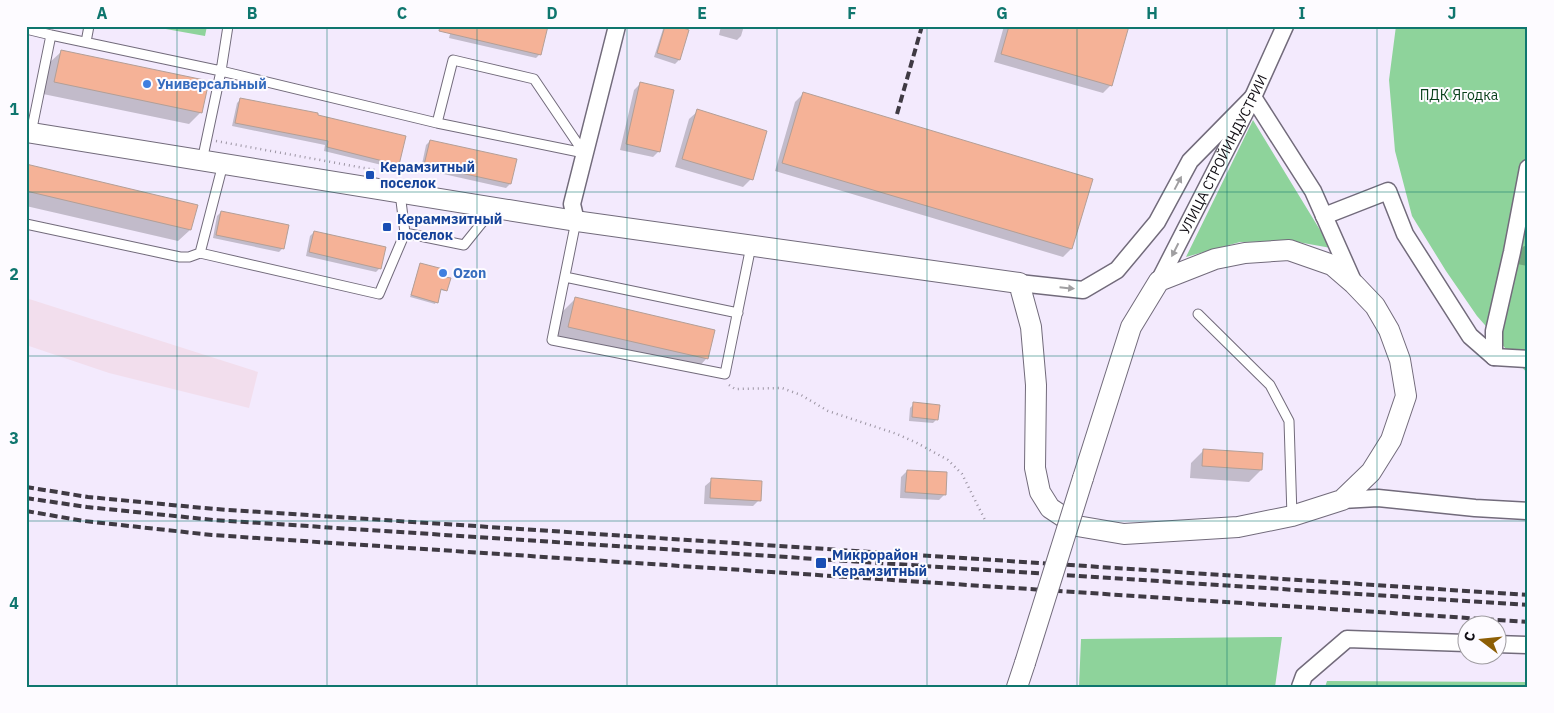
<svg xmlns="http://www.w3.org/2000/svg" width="1554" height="713" viewBox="0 0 1554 713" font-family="'IBM Plex Sans',sans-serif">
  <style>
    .industrial { fill: #f2deed }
    .green { fill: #8ed39b }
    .shadow { fill: #0003 }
    .building { fill: #f5b297; stroke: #b39f97 }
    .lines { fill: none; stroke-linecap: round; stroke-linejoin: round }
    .service-casing { stroke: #726b7b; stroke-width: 11 }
    .minor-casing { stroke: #726b7b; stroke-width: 19 }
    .tertiary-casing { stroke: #726b7b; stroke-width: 22 }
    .path { stroke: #9b94a2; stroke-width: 2.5; stroke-dasharray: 1 4; stroke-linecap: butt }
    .service { stroke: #fff; stroke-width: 9 }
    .minor { stroke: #fff; stroke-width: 16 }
    .tertiary { stroke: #fff; stroke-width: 20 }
    .rail { stroke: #3f3a43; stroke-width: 4; stroke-dasharray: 8 4; stroke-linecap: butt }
    .tertiary-bridge-casing { stroke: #726b7b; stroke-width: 22; stroke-linecap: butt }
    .tertiary-bridge { stroke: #fff; stroke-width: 20 }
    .oneway { fill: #a09fa1 }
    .grid { fill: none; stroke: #0f766e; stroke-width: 1; stroke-opacity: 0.55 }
    .shop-dot { fill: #3f7fe0; stroke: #fdfbff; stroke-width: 2 }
    .transit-dot { fill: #1a4fb4; stroke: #fdfbff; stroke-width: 2 }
    .labels { text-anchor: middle; stroke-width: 4; stroke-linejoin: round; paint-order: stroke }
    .shop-label { font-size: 14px; font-weight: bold; fill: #366cbe; stroke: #fdfbff; text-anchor: start }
    .park-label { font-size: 14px; fill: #09401b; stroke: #fdfbff }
    .street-label { font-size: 14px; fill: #110e14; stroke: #fdfbff }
    .transit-label { font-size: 14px; font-weight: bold; fill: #164399; stroke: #fdfbff; text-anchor: start }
    .neatline { fill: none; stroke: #0f766e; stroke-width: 2 }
    .grid-label { font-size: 16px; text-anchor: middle; font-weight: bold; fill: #0f766e }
  </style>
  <rect width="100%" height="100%" fill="#f3eafd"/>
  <path class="industrial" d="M26 298 258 372 249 408 109 373 26 345Z"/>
  <path class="green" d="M149 26H207L205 36Z
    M1396 26H1528V374L1477 316 1446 271 1412 216 1395 151 1389 80Z
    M1253 120 1331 248 1292 241 1240 242 1186 257Z
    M1282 637 1275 687H1079L1081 639Z
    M1327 681 1528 682V687H1325Z"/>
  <path class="shadow" d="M452 26 540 54 536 58 449 38Z
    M664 26H674L688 30 679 60 675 64 654 57Z
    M721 26H744L741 36 737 40 719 35Z
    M1004 26H1128L1111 85 1103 93 994 62Z
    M61 52 201 112 189 124 43 94 49 63Z
    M640 84 659 151 653 157 620 150 634 90Z
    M803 94 1071 249 1063 257 775 171 795 102Z
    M241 99 398 164 394 168 324 151 325 145 232 126 237 103Z
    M698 111 751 179 743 187 675 167 689 119Z
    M430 141 515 160 510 184 506 188 421 169 426 145Z
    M26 166 190 230 178 241 26 206Z
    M221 212 283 248 279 252 213 238 217 216Z
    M314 232 380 268 376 272 306 256 310 236Z
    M1524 246 1528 247V266L1517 264 1520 250Z
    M420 264 443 278 446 290 445 291 440 290 435 304 410 297Z
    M575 299 713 331 706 359 695 371 557 338 563 311Z
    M914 404 937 419 933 423 909 421 910 408Z
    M1203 451 1261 470 1249 482 1190 478 1191 463Z
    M907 471 945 494 939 500 900 498 901 477Z
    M712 480 759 500 753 506 704 504 705 486Z"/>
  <path class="building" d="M440 26H548L541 55 439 31Z
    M665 26H678L689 30 680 60 657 53Z
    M1009 26H1129L1112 86 1001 54Z
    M61 50 209 81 202 113 54 82Z
    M640 82 674 90 660 152 626 144Z
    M803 92 1093 179 1072 249 782 163Z
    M240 98 318 113V115L406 136 399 165 327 147 328 141 235 123Z
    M697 109 767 131 753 180 682 159Z
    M430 140 517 159 511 184 424 165Z
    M26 164 198 205 191 230 26 191Z
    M221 211 289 225 284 249 216 235Z
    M314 231 386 247 381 269 309 252Z
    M420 263 447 270 445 277 451 278 447 291 441 289 438 303 411 295Z
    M575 297 715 330 708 359 568 327Z
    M913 402 940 405 938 420 912 417Z
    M1203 449 1263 453 1262 470 1202 466Z
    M907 470 947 472 946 495 905 492Z
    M711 478 762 481 761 501 710 498Z"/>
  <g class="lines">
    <g class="service-casing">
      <path id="service" d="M228 26 221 71 437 123 584 153
        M26 29 51 35
        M86 42 89 26
        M437 123 453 60 534 79 584 153
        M31 133 51 35 221 71 202 161
        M223 164 200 253 379 294 405 233
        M400 193 405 233 464 245 493 209
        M576 221 552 340 725 374 751 246
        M26 224 180 257H189L200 253
        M565 277 738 313
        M1198 314 1270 385 1289 421 1292 516"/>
    </g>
    <g class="minor-casing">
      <g id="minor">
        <path d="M1253 97 1313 191 1353 281"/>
        <path d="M1324 216 1388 191 1405 234 1470 336 1494 357 1528 359"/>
        <path d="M576 221 572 204 617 26"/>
        <path id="s1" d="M1159 281 1253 97 1285 26"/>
        <path d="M1019 283 1083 290 1117 270 1157 222 1190 161 1253 97"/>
        <path d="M1494 357V331L1512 252 1528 168"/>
        <path d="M1342 500 1378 498 1475 508 1528 511"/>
        <path d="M1496 644 1528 645"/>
        <path d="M1300 687 1304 676 1347 639 1466 643"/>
      </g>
    </g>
    <g class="tertiary-casing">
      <path id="tertiary" d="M26 132 576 221 1019 283 1031 327 1036 385 1035 468 1040 492 1050 508 1077 526 1124 534 1238 527 1292 516 1342 500 1371 472 1391 440 1406 396 1400 360 1389 330 1375 306 1354 284 1332 265 1289 250 1245 253 1215 259 1159 281 1131 327 1083 478
        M1017 687 1025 663"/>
    </g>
    <path class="path" d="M216 141 375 170
      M729 385 735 389 782 388 801 395 828 411 897 434 917 443 948 460 962 474 986 522"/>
    <use href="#service" class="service"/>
    <use href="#minor" class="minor"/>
    <use href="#tertiary" class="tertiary"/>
    <path class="rail" d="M897 114 922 26
      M26 487 88 497 215 509 1528 595
      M26 498 87 507 214 520 1528 605
      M26 511 84 521 212 535 1528 622"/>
    <g class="tertiary-bridge-casing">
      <path id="tertiary-bridge" d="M1025 663 1083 478"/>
    </g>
    <use href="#tertiary-bridge" class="tertiary-bridge"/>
  </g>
  <defs><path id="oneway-solid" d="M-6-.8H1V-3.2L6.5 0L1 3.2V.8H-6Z" transform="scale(1.25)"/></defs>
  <g class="oneway">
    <use href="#oneway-solid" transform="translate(1178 183) rotate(-62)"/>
    <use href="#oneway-solid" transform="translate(1175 250) rotate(117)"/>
    <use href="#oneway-solid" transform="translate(1067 288) rotate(6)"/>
  </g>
  <path class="grid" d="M177 26V687M327 26V687M477 26V687M627 26V687M777 26V687M927 26V687M1077 26V687M1227 26V687M1377 26V687M26 192H1528M26 356H1528M26 521H1528"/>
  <g class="shop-dot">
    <circle cx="147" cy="84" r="5"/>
    <circle cx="443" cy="273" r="5"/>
  </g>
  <g class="transit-dot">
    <rect x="365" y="170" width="10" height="10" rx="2.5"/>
    <rect x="382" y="222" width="10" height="10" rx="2.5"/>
    <rect x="815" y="557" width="12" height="12" rx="2.5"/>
  </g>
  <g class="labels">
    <g class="shop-label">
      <text x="157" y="89">Универсальный</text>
      <text x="453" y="278">Ozon</text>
    </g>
    <g class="park-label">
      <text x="1459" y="100">ПДК Ягодка</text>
    </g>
    <g class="street-label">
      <text dy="5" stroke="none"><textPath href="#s1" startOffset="142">УЛИЦА СТРОЙИНДУСТРИИ</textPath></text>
    </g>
    <g class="transit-label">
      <text x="380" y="172">Керамзитный<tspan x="380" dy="16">поселок</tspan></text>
      <text x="397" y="224">Кераммзитный<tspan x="397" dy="16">поселок</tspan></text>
      <text x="832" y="560">Микрорайон<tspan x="832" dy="16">Керамзитный</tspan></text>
    </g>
  </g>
  <rect width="1554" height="713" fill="none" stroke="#fdfbff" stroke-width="55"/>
  <g transform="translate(1482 640) rotate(286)"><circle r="24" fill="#fdfbff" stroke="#9f9ca1"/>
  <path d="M0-4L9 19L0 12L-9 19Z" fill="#8d5e05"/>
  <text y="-8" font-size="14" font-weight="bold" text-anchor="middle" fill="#110e14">С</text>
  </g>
  <rect x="28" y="28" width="1498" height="658" class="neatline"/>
  <g class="grid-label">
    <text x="102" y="19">A</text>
    <text x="252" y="19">B</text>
    <text x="402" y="19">C</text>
    <text x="552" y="19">D</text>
    <text x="702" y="19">E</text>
    <text x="852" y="19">F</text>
    <text x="1002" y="19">G</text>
    <text x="1152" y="19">H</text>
    <text x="1302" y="19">I</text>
    <text x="1452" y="19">J</text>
    <text x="14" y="115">1</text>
    <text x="14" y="280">2</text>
    <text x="14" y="444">3</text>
    <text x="14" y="609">4</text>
  </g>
</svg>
